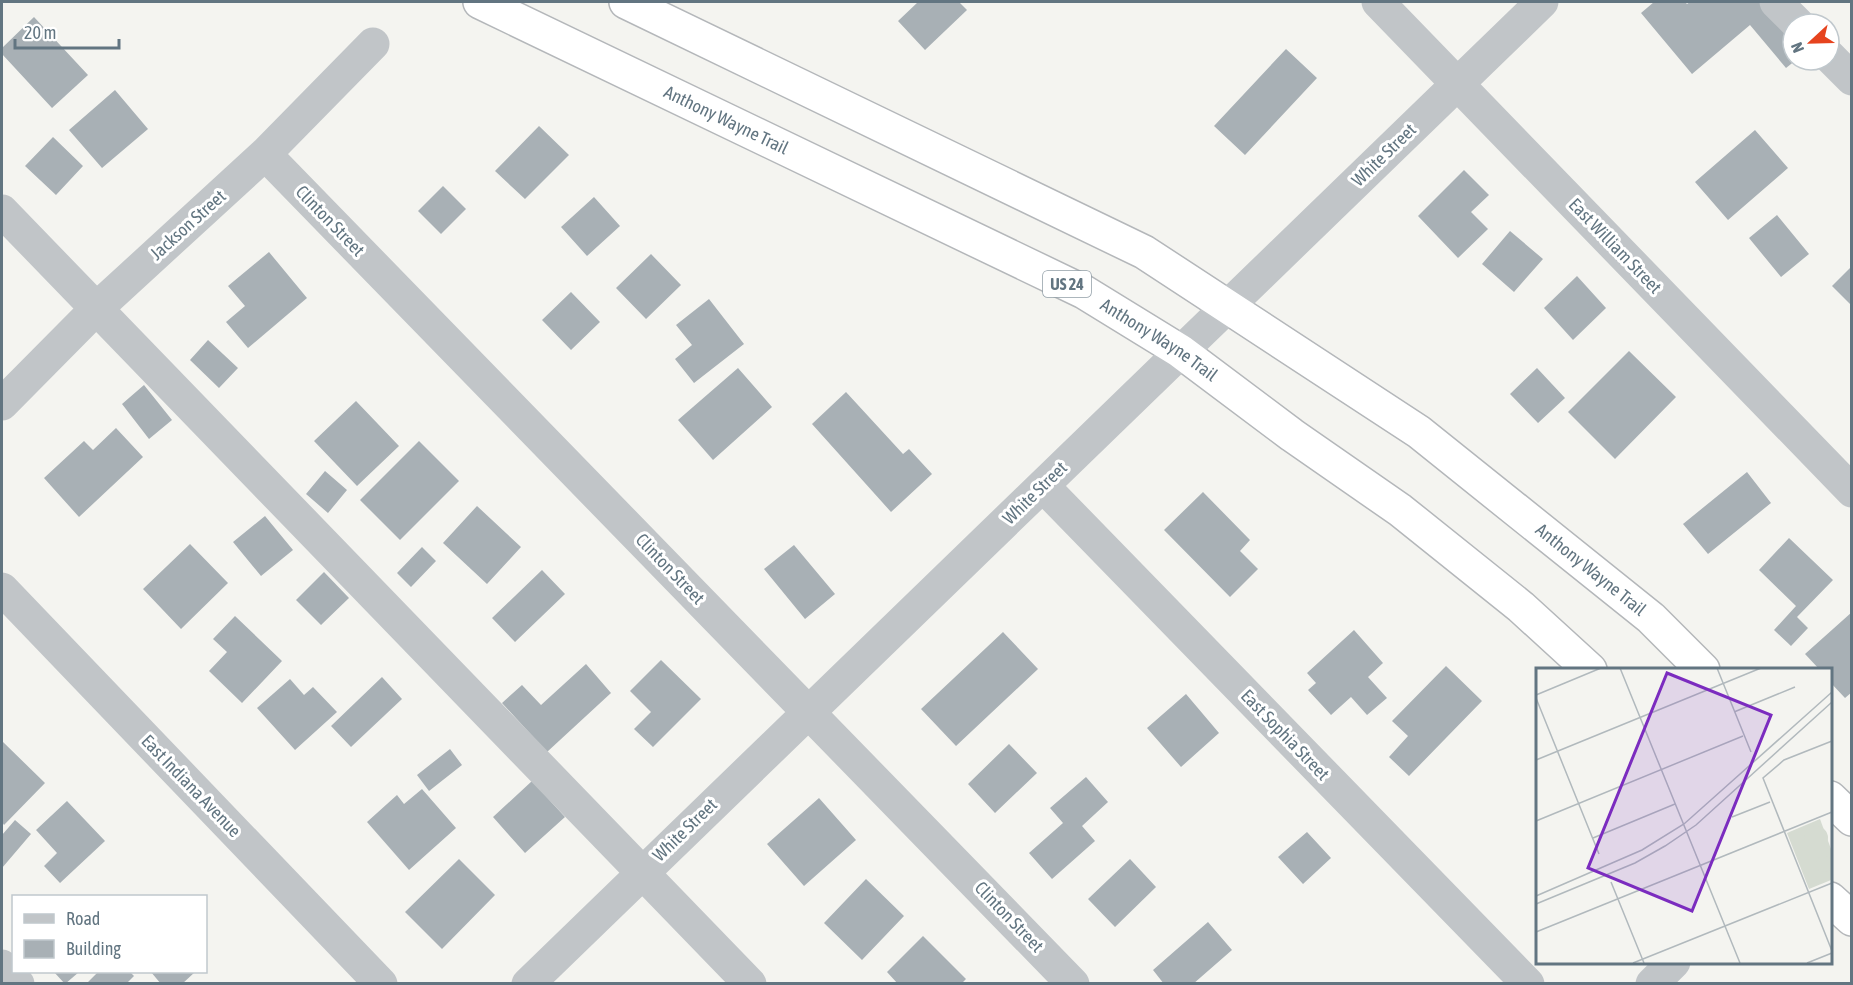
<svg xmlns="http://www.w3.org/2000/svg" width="1853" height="985" viewBox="0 0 1853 985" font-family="'Asap Condensed',sans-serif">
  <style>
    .building { fill: #a8b0b5 }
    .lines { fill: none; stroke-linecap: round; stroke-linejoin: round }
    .highway-casing { stroke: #b4b7ba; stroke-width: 36 }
    .minor { stroke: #c1c5c8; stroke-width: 33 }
    .highway { stroke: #fff; stroke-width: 33 }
    .labels { text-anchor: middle; stroke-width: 6; stroke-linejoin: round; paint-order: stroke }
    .shield { fill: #fff; stroke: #919ea7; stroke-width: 1.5 }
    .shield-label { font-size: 16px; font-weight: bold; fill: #627581 }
    .street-label { font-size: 18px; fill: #627581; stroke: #fff }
    .inset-road { fill: none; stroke: #b1b9bd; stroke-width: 1.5 }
    .view { fill: #7b2cbf; fill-opacity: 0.15; stroke: #7b2cbf; stroke-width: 3 }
    .inset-edge { fill: none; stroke: #627581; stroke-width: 3 }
  </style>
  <rect width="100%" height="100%" fill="#f4f4f0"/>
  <path class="building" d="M918 2H959L967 10 925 50 898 21Z
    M1654 2H1685L1687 4 1690 2H1767L1793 32V60H1796L1786 68 1750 25 1692 74 1641 13Z
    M34 17 88 75 52 108 2 54V48Z
    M1286 49 1317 78 1245 155 1214 126Z
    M115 90 148 129 102 168 69 130Z
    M539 126 569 155 525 199 495 171Z
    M1755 130 1788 168 1728 220 1695 182Z
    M53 137 83 166 56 195 25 166Z
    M1464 170 1489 195 1471 212 1488 229 1458 258 1418 216Z
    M443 186 466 209 441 234 418 211Z
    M594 197 620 226 587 256 561 227Z
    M1777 215 1809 254 1781 277 1749 238Z
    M1510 231 1543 259 1514 292 1482 264Z
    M269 252 307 298 248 348 226 322 245 306 228 286Z
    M651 254 681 285 646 319 616 288Z
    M1852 266V306L1832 286Z
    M1577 276 1606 308 1573 340 1544 308Z
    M571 292 600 322 571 350 542 320Z
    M709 299 744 344 694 383 675 359 692 345 676 325Z
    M208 340 238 368 219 388 190 360Z
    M1629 351 1676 397 1615 459 1568 412Z
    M738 368 772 407 713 460 678 420Z
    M1537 368 1565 398 1538 423 1510 394Z
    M144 385 172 420 149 439 122 404Z
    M846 392 903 454 909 449 932 474 891 512 812 424Z
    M356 401 399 446 357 486 314 441Z
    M116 428 143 457 79 517 44 478 84 441 93 450Z
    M419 441 459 481 400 540 360 500Z
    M325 471 347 490 328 513 306 494Z
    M1747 472 1771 503 1708 554 1683 524Z
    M1203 492 1250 540 1240 551 1258 569 1230 597 1164 530Z
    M477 506 521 547 487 584 443 543Z
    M265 516 293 550 261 576 233 542Z
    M1789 538 1833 580 1797 617 1808 628 1791 646 1774 630 1796 606 1759 570Z
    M190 544 228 583 181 629 143 589Z
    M794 545 835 594 805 619 764 569Z
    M422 547 436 561 411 587 397 573Z
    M542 570 565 594 515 642 492 618Z
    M324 572 349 598 321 625 296 600Z
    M1852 612V692L1845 698 1830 682V670H1820L1805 654Z
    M235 616 282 661 242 703 209 671 227 652 213 639Z
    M1354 630 1383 663 1368 677 1387 698 1367 715 1351 697 1331 715 1308 690 1316 683 1307 673Z
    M1003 632 1038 669 956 746 921 709Z
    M661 660 701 699 653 747 634 729 651 712 630 691Z
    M586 664 611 693 547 752 502 703 522 685 541 705Z
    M1446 666 1482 701 1409 776 1389 757 1408 736 1392 721Z
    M382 677 402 699 351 747 331 726Z
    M290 679 304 695 313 687 337 712 295 750 257 708Z
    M1186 694 1219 733 1181 767 1147 728Z
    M2 741 45 783 4 825 2 822Z
    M1009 744 1037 773 995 813 968 784Z
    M450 749 462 765 429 791 417 775Z
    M1086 777 1108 802 1082 826 1095 841 1052 879 1029 853 1063 823 1050 808Z
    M532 781 565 817 525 853 493 817Z
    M422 789 456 828 409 870 367 822 397 795 404 804Z
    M819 798 856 840 804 886 767 844Z
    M67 801 105 841 60 883 44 866 57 853 36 830Z
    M15 820 31 834 2 868V835Z
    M1307 832 1331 858 1303 884 1278 857Z
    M459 859 495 895 442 949 405 912Z
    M1130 859 1156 887 1115 927 1088 899Z
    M866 879 904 916 862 960 824 923Z
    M1208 922 1232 950 1193 984H1164L1153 970Z
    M923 936 966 979 961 984H898L887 972Z
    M54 972H79L65 984Z
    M98 972H130L134 976 126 984H86Z
    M151 972H195L182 984H161Z"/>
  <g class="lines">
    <g class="highway-casing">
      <g id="highway">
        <path id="s1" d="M480 2 1084 292 1180 351 1292 435 1400 510 1521 607 1590 670"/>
        <path id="s2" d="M626 2 1144 252 1419 432 1651 618 1703 670"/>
        <path d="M1830 798 1852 819"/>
        <path d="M1830 899 1852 919"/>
      </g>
    </g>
    <path class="minor" d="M1378 2 1852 491
      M1776 2 1798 24
      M1829 56 1852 79
      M265 154 1073 984
      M2 211 750 984
      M2 404 96 309 265 154 373 44
      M1043 486 1528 984
      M2 589 381 984
      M2 966 18 984
      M528 984 1542 2
      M1652 984 1674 962"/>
    <use href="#highway" class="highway"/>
  </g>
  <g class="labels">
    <rect class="shield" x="1043" y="271" width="48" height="26" rx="4.5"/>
    <g class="shield-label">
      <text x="1067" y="290">US 24</text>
    </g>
    <g class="street-label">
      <text dy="6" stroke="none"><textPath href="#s1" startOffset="273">Anthony Wayne Trail</textPath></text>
      <text transform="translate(1384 155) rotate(-44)" y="6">White Street</text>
      <text transform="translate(330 221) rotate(46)" y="6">Clinton Street</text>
      <text transform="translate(188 225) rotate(-42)" y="6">Jackson Street</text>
      <text transform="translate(1615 246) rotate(46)" y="6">East William Street</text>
      <text dy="6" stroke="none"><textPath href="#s1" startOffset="759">Anthony Wayne Trail</textPath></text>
      <text transform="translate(1035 493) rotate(-44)" y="6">White Street</text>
      <text transform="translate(670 569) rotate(46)" y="6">Clinton Street</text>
      <text dy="6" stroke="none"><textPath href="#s2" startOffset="1124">Anthony Wayne Trail</textPath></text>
      <text transform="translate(1285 735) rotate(46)" y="6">East Sophia Street</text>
      <text transform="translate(191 786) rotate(46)" y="6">East Indiana Avenue</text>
      <text transform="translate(685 830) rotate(-44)" y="6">White Street</text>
      <text transform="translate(1009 917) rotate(46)" y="6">Clinton Street</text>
    </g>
  </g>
  <g transform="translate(1536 668)">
    <rect width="296" height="296" fill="#f4f4f0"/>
    <path d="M284 151 295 181V212L273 221 251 165Z" fill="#d5dbd1"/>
    <path d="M268 170a12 12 0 1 1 24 0a12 12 0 1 1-24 0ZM280 196a8 8 0 1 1 16 0a8 8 0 1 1-16 0Z" fill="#d5dbd1"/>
    <path class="inset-road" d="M84 0 204 295M181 0 215 84M0 27 65 0M0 30 63 186M198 44 259 19M296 73 248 92 227 110 296 283M0 92 225 0M196 149 234 134M0 153 207 68M57 170 139 136M75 214 108 295M0 228 106 182 148 156 296 24M0 236 99 195 129 178 160 157 296 34M0 264 296 144M97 295 296 215M271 295 296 285"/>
    <path class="view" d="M131 5 235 47 156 243 52 200Z"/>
    <rect width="296" height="296" class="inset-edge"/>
  </g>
  <rect width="1853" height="985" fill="none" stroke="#627581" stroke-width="6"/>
  <rect x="12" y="895" width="195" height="78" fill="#ffffff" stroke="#c0c8cd" stroke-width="1.5"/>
  <rect x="24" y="914" width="30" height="9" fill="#c1c5c8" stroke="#c0c8cd" stroke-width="1.5"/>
  <text x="66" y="925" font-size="18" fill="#627581">Road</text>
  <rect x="24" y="940" width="30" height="18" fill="#a8b0b5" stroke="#c0c8cd" stroke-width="1.5"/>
  <text x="66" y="955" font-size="18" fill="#627581">Building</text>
  <g transform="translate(1811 42) rotate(248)"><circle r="28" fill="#ffffff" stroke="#c0c8cd" stroke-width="1.5"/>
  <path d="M0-4.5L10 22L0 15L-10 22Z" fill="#e6431e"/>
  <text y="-9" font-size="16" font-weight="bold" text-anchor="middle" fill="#627581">N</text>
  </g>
  <path d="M15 39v9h104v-9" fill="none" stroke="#627581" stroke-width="3"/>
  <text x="24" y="39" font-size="18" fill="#627581" stroke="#ffffff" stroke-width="4.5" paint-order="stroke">20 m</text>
</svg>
